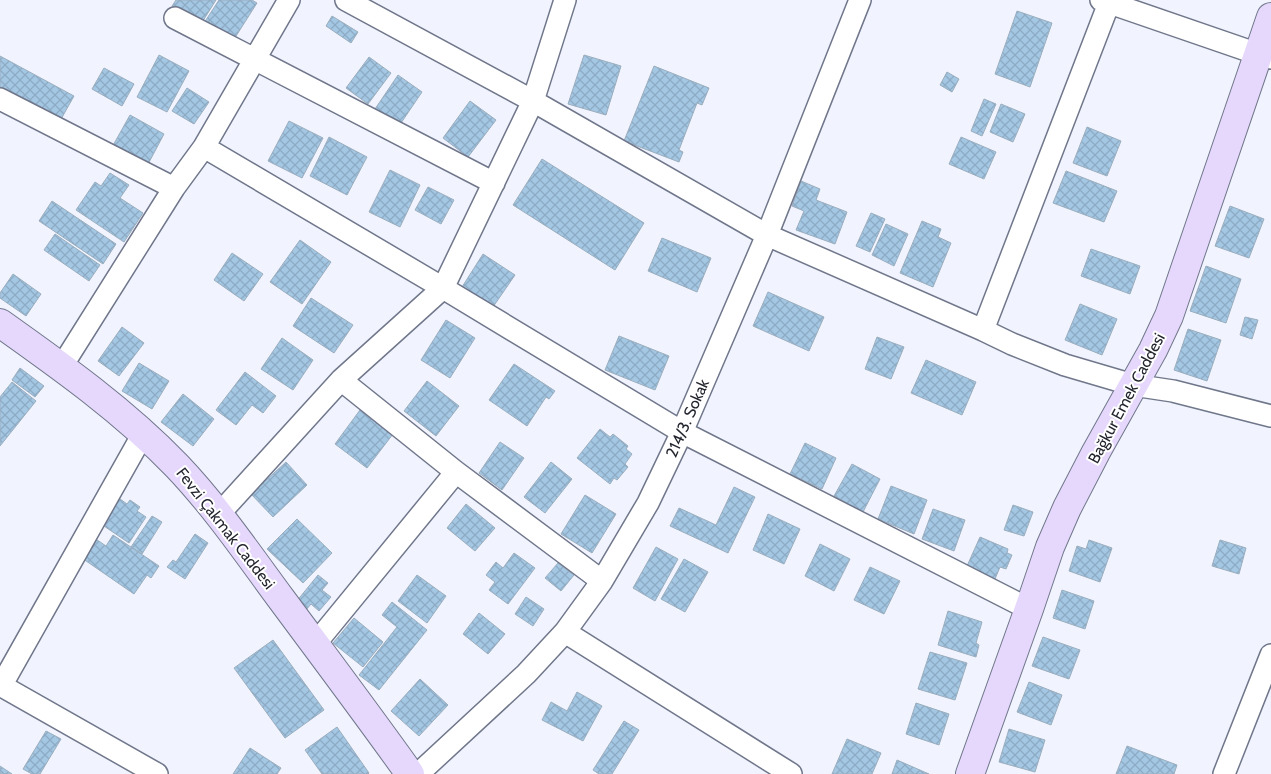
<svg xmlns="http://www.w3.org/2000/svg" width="1271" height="774" viewBox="0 0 1271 774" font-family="Cabin,sans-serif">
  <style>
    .building { fill: url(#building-cross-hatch); stroke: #9baebe }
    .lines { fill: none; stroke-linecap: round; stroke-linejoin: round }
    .street-casing { stroke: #70778b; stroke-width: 24 }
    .secondary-casing { stroke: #70778b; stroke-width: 30 }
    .street { stroke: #fff; stroke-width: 21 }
    .secondary { stroke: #e6d8fc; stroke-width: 28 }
    .labels { text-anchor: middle; stroke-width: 4; stroke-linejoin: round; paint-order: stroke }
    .street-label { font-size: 16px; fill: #24262f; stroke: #fff }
  </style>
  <defs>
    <pattern id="building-cross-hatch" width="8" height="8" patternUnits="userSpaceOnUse" patternTransform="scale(1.25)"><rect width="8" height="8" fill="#a4c7e4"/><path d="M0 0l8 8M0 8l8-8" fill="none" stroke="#8dabc4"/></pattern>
  </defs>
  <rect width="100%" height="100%" fill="#f1f4fe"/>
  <path class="building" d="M176 0H216L201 24 172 6Z
    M219 0H252L257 3 231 44 202 26Z
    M1017 11 1052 23 1030 87 995 74Z
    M332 16 358 32 351 43 326 26Z
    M159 55 189 71 167 112 137 97Z
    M584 55 621 66 606 115 568 104Z
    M0 56 74 96 60 121 0 89Z
    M369 57 391 73 368 104 346 88Z
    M654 66 709 88 702 105 697 103 679 150 683 152 679 162 624 141Z
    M104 68 134 84 122 106 92 89Z
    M947 72 959 79 952 92 940 85Z
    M398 75 422 92 399 126 375 109Z
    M187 88 209 102 194 124 172 111Z
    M984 99 996 104 982 136 971 131Z
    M470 101 496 120 468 157 443 138Z
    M1001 104 1025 114 1013 142 990 132Z
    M130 115 164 134 146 168 111 149Z
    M289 121 323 138 302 178 268 161Z
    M1087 127 1121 141 1107 176 1073 163Z
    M329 137 367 157 347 195 310 176Z
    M961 137 996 152 984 179 949 164Z
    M542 159 644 223 615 270 513 205Z
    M390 170 420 185 400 227 369 212Z
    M1066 171 1117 191 1104 222 1053 203Z
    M110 173 129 185 120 198 143 213 124 242 76 210 95 182 101 186Z
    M801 181 820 189 816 200 847 212 835 244 796 230 804 211 792 206Z
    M428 187 454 200 441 224 415 210Z
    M52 201 116 244 103 264 39 221Z
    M1230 206 1264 219 1249 258 1215 246Z
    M871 213 885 219 870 252 856 246Z
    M922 221 941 229 938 237 951 243 933 287 900 273Z
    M886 224 908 234 894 266 872 255Z
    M55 234 100 265 89 281 44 250Z
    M662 238 711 258 697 292 648 271Z
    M300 240 331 262 302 304 270 282Z
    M1091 249 1140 266 1130 294 1081 276Z
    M232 253 263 274 244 301 214 280Z
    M483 254 515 275 493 307 462 287Z
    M1206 266 1241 279 1226 323 1190 311Z
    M13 274 41 294 26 316 0 298V293Z
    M768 292 824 317 809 351 753 326Z
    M311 298 353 325 334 353 293 326Z
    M1080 304 1117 319 1102 355 1065 340Z
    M1245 317 1258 320 1252 339 1240 335Z
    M446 320 475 338 450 378 421 360Z
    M122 327 144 343 119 376 98 361Z
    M1188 329 1221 340 1207 381 1174 370Z
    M619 336 669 356 655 390 605 370Z
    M877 337 904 347 891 379 865 369Z
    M282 338 313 360 293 390 261 369Z
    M926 360 976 382 962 415 911 393Z
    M139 363 169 381 152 409 122 391Z
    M514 364 555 391 549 399 546 397 527 426 489 400Z
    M20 368 44 386 35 397 12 380Z
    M245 372 276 396 263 413 252 405 236 425 216 410Z
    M427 381 459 406 436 436 404 411Z
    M12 382 36 401 0 446V397Z
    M183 394 214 419 193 446 161 422Z
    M360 410 393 434 367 468 335 444Z
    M600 429 610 437 613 434 628 446 626 449 632 454 625 464 628 467 617 480 614 478 610 484 577 458Z
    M500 442 524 458 502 490 479 473Z
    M805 443 836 458 822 489 790 474Z
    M286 462 307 485 273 517 251 494Z
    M551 462 572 479 545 513 524 497Z
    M852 464 880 479 863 512 834 496Z
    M891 486 927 500 914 534 878 519Z
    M734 487 755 497 728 553 670 526 679 508 716 525Z
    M585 495 616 514 592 553 561 534Z
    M116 496 127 504 130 500 140 507 137 511 146 517 129 543 98 522Z
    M466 504 495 528 475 551 447 528Z
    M1013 505 1033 512 1024 536 1004 530Z
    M933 509 965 520 954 551 922 539Z
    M768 514 800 529 784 564 753 550Z
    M152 516 162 522 142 554 131 547Z
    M297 519 332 553 303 583 267 549Z
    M195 534 208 543 185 579 167 567 173 560 176 562Z
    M90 535 106 546 113 535 159 566 151 578 147 575 134 594 76 554Z
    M980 537 1008 549 1007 553 1012 555 1006 569 1000 567 995 579 967 566Z
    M1089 540 1112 548 1100 582 1069 571 1077 546 1086 549Z
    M1220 540 1246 548 1239 574 1212 566Z
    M820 544 850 559 834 591 805 576Z
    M656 547 678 559 655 601 633 588Z
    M514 553 535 568 508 604 489 590 495 582 486 575 496 562 503 568Z
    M684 559 708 572 685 612 661 599Z
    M558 563 574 575 561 591 545 578Z
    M870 567 900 581 884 614 854 600Z
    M318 575 328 583 322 590 331 597 319 611 311 604 306 610 296 602Z
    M417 575 446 596 427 623 398 601Z
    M1062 590 1094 601 1085 629 1053 618Z
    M526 597 544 609 533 626 515 614Z
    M392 602 427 630 379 690 359 675 397 627 382 615Z
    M948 611 982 622 976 643 979 645 976 657 938 645Z
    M479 613 505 634 488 654 463 634Z
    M354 618 383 642 363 667 333 643Z
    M1043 637 1080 650 1069 679 1032 666Z
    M273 640 324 710 285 738 234 668Z
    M930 652 967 663 955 700 918 689Z
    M420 679 448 705 419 736 391 711Z
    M1029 682 1062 695 1051 725 1017 712Z
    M577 692 602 706 583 741 542 720 551 702 567 711Z
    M916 703 949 714 939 745 906 734Z
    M624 721 639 730 612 774H599L593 770Z
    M337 727 369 773 368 774H322L305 750Z
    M1009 729 1045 740 1035 772 999 762Z
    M46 731 61 739 40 774H32L23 769Z
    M847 739 881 753 872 774H832Z
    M1127 746 1177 765 1174 774H1116Z
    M250 748 281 768 277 774H233Z
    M897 760 929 774H892Z
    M0 766 12 774H0Z"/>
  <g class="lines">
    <g class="street-casing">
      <path id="street" d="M346 0 533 101 767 235 983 330 1012 344 1065 365 1133 385 1173 391 1271 416
        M1101 0 1258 54 1271 58
        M175 18 494 183
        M0 99 174 188
        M204 147 443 288 682 432 1029 609
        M983 330 1109 3
        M62 366 174 188 204 147 289 0
        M341 380 456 472 602 581
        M219 514 341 380 443 288 533 101 565 0
        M565 632 791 774
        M315 644 456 472
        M0 685 157 774
        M1 686 143 434
        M418 774 526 674 565 632 602 581 648 503 682 432 767 235 860 0
        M1224 774 1271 655"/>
    </g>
    <g class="secondary-casing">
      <path id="secondary" d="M0 323C62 367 124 411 177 466 216 507 248 554 282 600 325 658 368 715 410 774
        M970 774 1029 609 1050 547 1067 508 1096 452 1153 350 1169 316 1271 17"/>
    </g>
    <use href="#street" class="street"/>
    <use href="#secondary" class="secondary"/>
  </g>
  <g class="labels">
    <g class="street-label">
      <text transform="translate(1126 398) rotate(-62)" y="6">Bağkur Emek Caddesi</text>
      <text transform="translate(687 418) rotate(-66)" y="6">214/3. Sokak</text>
      <text transform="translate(226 528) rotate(52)" y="6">Fevzi Çakmak Caddesi</text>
    </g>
  </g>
</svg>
